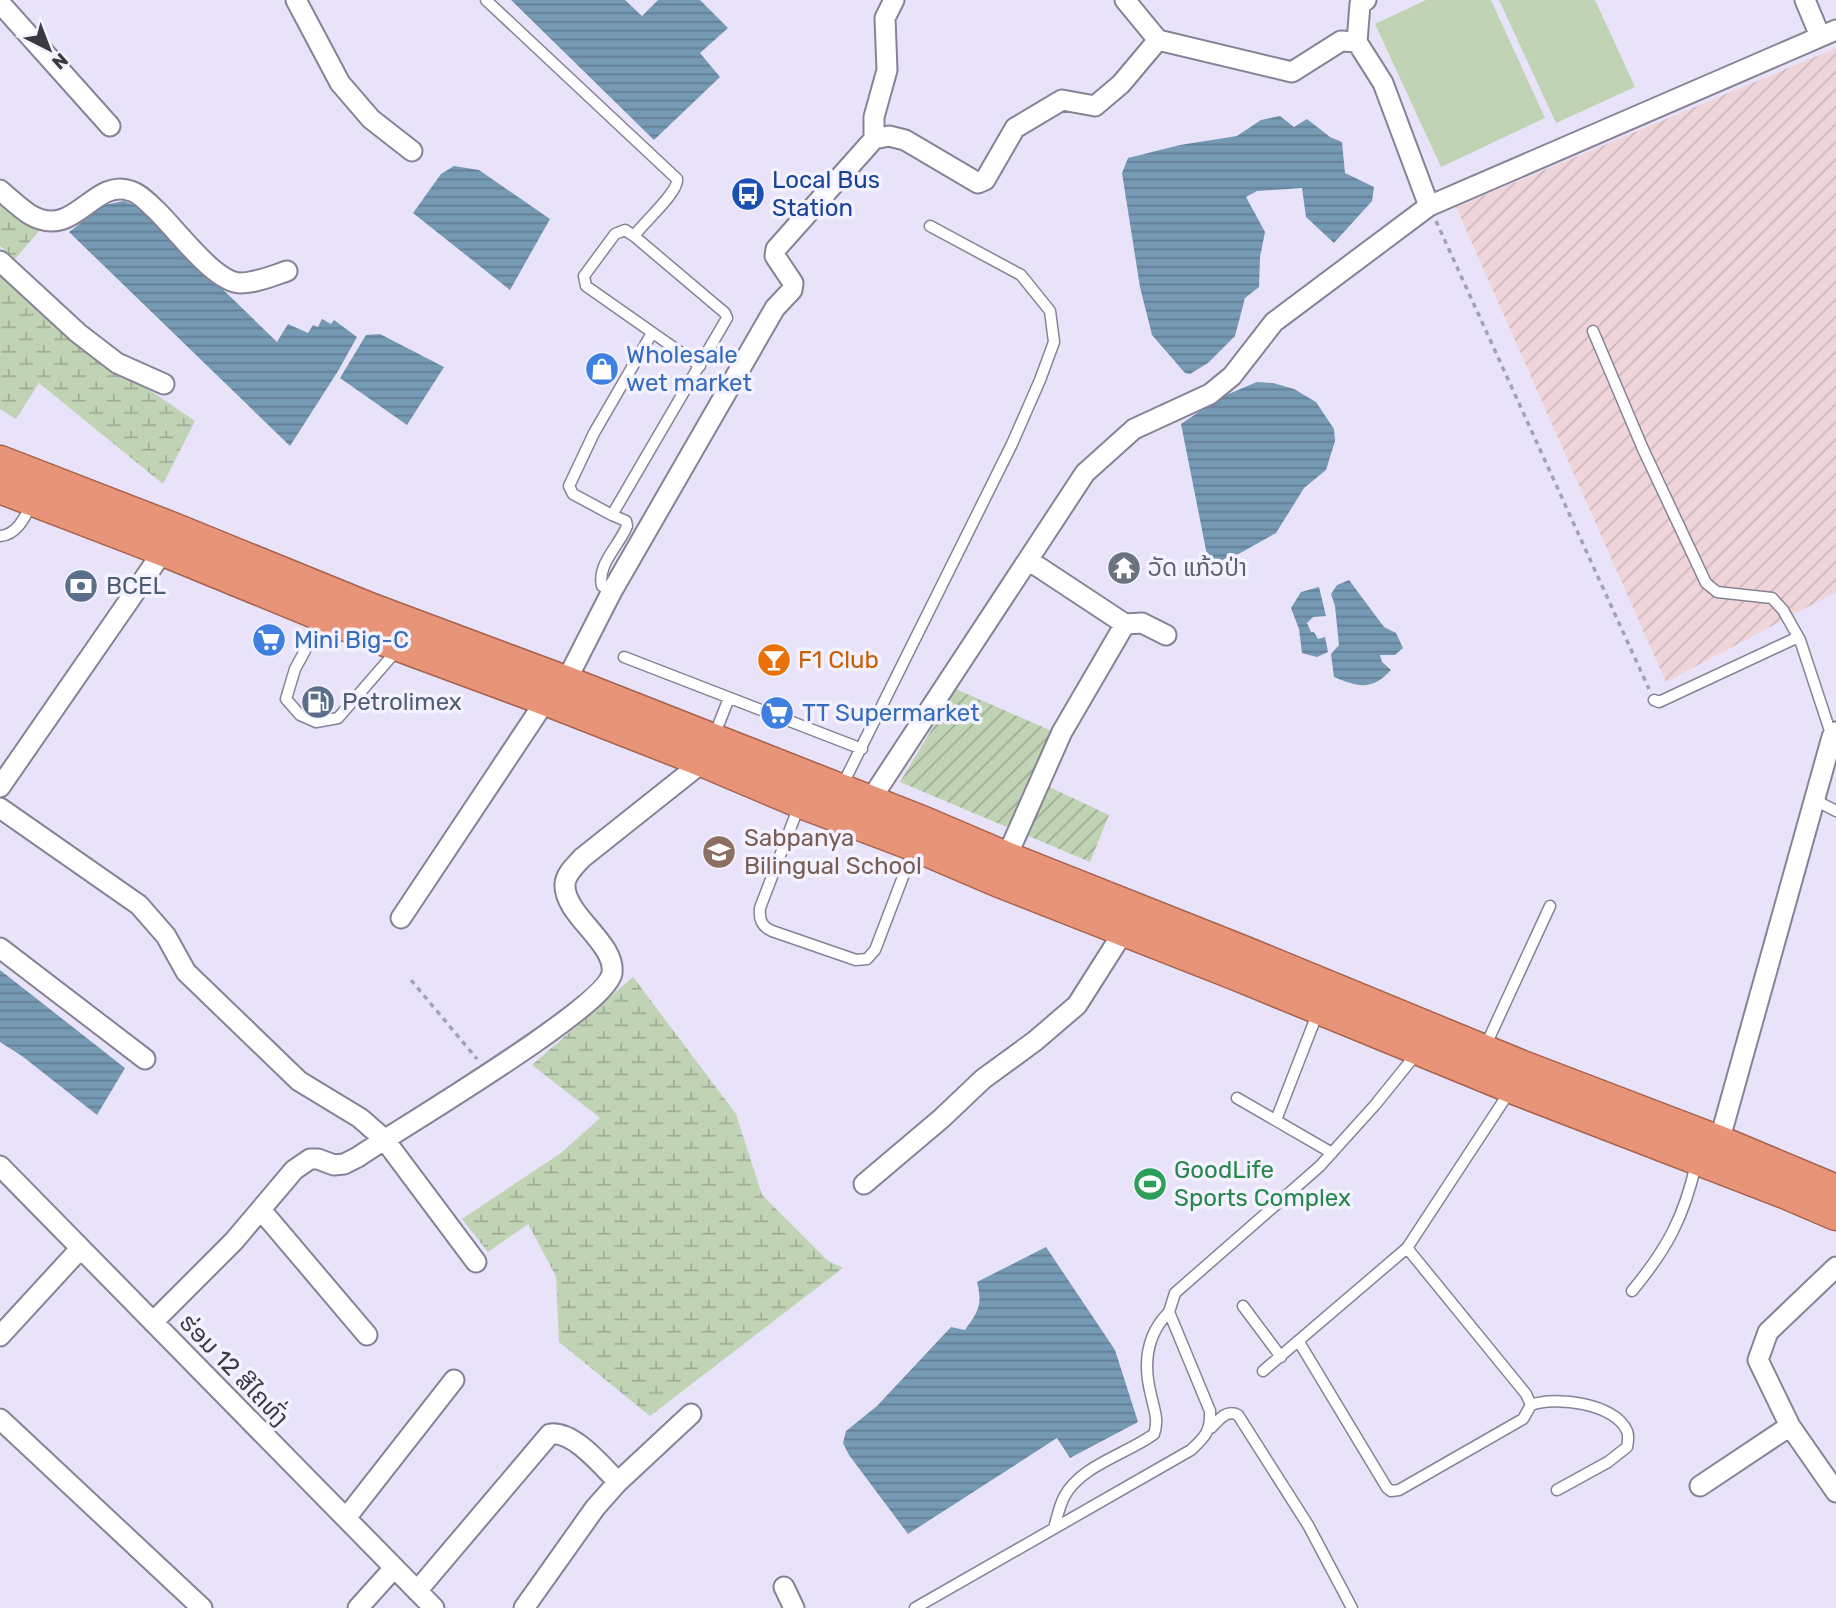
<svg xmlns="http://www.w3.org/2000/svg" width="1836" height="1608" viewBox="0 0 1836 1608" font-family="Rubik,'Noto Sans Lao',sans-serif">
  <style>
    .industrial { fill: url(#industrial-furrows) }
    .wetland { fill: url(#wetland-marsh) }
    .garden { fill: url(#garden-furrows) }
    .pitch { fill: #c0d4b5 }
    .water { fill: url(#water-rules) }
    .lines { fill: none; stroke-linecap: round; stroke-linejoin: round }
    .service-casing { stroke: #878296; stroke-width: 13 }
    .minor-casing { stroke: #878296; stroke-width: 23 }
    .trunk-casing { stroke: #a7634f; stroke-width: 35 }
    .path { stroke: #a5a1b2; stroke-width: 3.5; stroke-dasharray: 5 5; stroke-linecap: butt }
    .service { stroke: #fff; stroke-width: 10 }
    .minor { stroke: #fff; stroke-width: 19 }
    .trunk { stroke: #e79478; stroke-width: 32 }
    .labels { text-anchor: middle; stroke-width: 7; stroke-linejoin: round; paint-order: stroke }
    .transit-label { font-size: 24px; fill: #164399; stroke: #f4f2ff; text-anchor: start }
    .shop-label { font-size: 24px; fill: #366cbe; stroke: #f4f2ff; text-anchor: start }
    .worship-label { font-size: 24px; fill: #5b616d; stroke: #f4f2ff; text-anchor: start }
    .service-label { font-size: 24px; fill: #4e5e75; stroke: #f4f2ff; text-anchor: start }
    .food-label { font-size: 24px; fill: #c56008; stroke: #f4f2ff; text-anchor: start }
    .education-label { font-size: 24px; fill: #785e54; stroke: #f4f2ff; text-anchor: start }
    .leisure-label { font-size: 24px; fill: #27864d; stroke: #f4f2ff; text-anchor: start }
    .street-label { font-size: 24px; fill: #3a3840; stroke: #f4f2ff }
  </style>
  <defs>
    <pattern id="industrial-furrows" width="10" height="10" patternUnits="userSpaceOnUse" patternTransform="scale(1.75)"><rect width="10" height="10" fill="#efd5d9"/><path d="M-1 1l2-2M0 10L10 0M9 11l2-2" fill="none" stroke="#ceb8bb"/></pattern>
    <pattern id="wetland-marsh" width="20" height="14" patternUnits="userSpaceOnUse" patternTransform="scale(1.75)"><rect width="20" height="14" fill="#c0d4b5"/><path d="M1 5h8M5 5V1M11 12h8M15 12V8" fill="none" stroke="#9dad95"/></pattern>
    <pattern id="garden-furrows" width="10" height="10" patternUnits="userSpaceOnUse" patternTransform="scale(1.75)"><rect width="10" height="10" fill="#c0d4b5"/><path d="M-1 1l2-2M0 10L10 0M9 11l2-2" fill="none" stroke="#9dad95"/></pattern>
    <pattern id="water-rules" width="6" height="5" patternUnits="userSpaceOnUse" patternTransform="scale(1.75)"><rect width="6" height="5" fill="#7699b4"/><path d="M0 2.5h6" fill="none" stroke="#627e94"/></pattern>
  </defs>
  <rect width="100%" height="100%" fill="#e8e3f9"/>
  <path class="industrial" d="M1836 48V592L1666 682 1456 207Z"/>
  <path class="wetland" d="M0 194 40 230 15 259 0 246Z
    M0 270 94 352 195 421 163 484 39 383 16 419 0 409Z
    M633 977 736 1114 762 1195 828 1261 843 1268 650 1416 559 1342 556 1276 528 1224 488 1252 462 1219 561 1153 600 1118 532 1065Z"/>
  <path class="garden" d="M956 689 1054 732 1030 778 1109 815 1090 862 900 782Z"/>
  <path class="pitch" d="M1426 0H1491L1545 118 1441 167 1375 24Z
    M1499 0H1595L1635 87 1556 123Z"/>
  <path class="water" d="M511 0H625L642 16 658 0H700L728 28 700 53 720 77 654 140Z
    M1280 116 1294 127 1307 119 1330 137 1342 142 1345 173 1374 187 1372 201 1334 243 1306 217 1302 188 1257 191 1246 197 1265 232 1260 257 1259 287 1245 298 1235 336 1208 363 1190 374 1185 373 1152 335 1140 287 1122 173 1128 158 1180 145 1237 136 1261 120Z
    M454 166 479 170 550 219 510 290 413 213 441 174Z
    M124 201 138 207 277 342 288 324 308 333 313 325 318 327 322 319 331 324 334 320 357 337 338 371 290 446 69 232 104 205Z
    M380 334 444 367 407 425 340 378 366 335Z
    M1257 382 1273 383 1294 389 1316 402 1334 429 1335 441 1326 470 1304 488 1276 533 1210 570 1181 424 1219 398Z
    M1349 580 1384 627 1396 633 1403 648 1395 655H1380L1382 662 1391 670C1372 691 1358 687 1334 677L1331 654 1339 645 1335 606 1331 594 1337 585Z
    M1319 587 1326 616 1313 617 1307 623 1311 632H1314L1318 639 1325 637 1328 652 1317 657 1302 653 1299 629 1291 608 1301 592Z
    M0 970 125 1068 97 1115 22 1056 0 1042Z
    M1046 1247 1115 1350 1138 1422 1070 1458 1057 1438 908 1534 849 1455 843 1443 846 1431 877 1406 951 1327 965 1330C978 1312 983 1305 977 1282Z"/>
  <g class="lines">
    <g class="service-casing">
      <path id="service" d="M486 0 677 179C679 192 643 223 634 236L725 313 727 318 612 515 626 521 627 526C619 546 597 564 602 586L612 591
        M634 236 625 230 615 234 584 276 586 286 700 366
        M1593 331 1643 449 1706 583 1717 592 1772 598 1783 610 1800 640
        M612 515 573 494 569 486 594 433 652 333
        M0 536C17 535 25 517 32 503
        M322 619 295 669 286 699 300 715 316 722 338 718 398 649
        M624 657 862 749
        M1654 700 1659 702 1794 639 1800 640 1832 737
        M714 736 729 698
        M841 788 1012 444 1040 380 1054 342 1050 311 1021 275 930 226
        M1815 800 1836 811
        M799 806 760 908C759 919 761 926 772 931L856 960 867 959 875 950 914 848
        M1485 1047 1550 906
        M1237 1098 1332 1153
        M1276 1120 1318 1012
        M1632 1291C1667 1249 1684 1217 1696 1164
        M1243 1306 1281 1357
        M1299 1342 1387 1488 1391 1491 1399 1490 1523 1419 1531 1405 1526 1394 1407 1248
        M1263 1371 1407 1248 1510 1091
        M1531 1405C1555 1396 1615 1403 1627 1431 1629 1436 1628 1442 1627 1447L1608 1462 1557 1490
        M1211 1428C1219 1420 1226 1409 1238 1415L1308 1525 1352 1608
        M1054 1528C1057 1518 1059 1507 1064 1497 1081 1465 1127 1454 1154 1434 1159 1420 1154 1409 1151 1395 1143 1364 1146 1335 1169 1312
        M915 1608 1191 1450C1205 1437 1211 1431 1210 1411L1169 1312 1175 1293 1320 1166 1375 1105 1417 1053"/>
    </g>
    <g class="minor-casing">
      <path id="minor" d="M296 0 340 83 371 119 412 151
        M1125 0 1158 40 1292 72 1341 41 1357 42
        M1366 0 1360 4 1357 42 1383 83 1429 206
        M1805 0 1820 36
        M0 3 110 126
        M874 139V117L887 70 885 18 894 0
        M0 190C9 198 19 207 29 214 75 242 92 177 131 191 141 194 149 204 156 210 176 229 214 282 240 283 256 283 272 276 287 271
        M0 261 78 333 117 363 164 384
        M1028 560 1125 624
        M562 689 612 591 775 308 792 290 793 283 775 256 776 249 874 139 889 136 905 140 978 183 985 180 1015 128 1062 100 1095 106 1121 84 1158 40
        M0 787 164 550
        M869 802 1085 473 1134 429 1210 394 1232 376 1274 322 1429 206 1836 30
        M0 808 139 905 166 936 186 972 299 1081 360 1118 384 1139 476 1262
        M1006 858 1062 732 1125 624 1142 623 1166 635
        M401 918 546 700
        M0 948 145 1059
        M1717 1149 1832 737 1836 732
        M0 1166 434 1608
        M864 1184 942 1118 983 1079 1035 1041 1077 1005 1124 931
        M261 1210 367 1335
        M1836 1267 1768 1332 1758 1360 1790 1426 1836 1492
        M153 1322 234 1241 294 1170 310 1159H318L334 1165 344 1164 358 1157C397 1130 607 1007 612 973 616 943 564 915 565 885 565 874 576 865 582 858L704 761
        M0 1336 80 1249
        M0 1419 202 1608
        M1700 1486 1790 1426
        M346 1518 454 1380
        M784 1587 794 1608
        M417 1591 550 1434C573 1430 602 1466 618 1482
        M358 1608 394 1568
        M524 1608 595 1508 618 1482 691 1414"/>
    </g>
    <g class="trunk-casing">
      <path id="trunk" d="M0 462 173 529 372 610 565 682 924 823 1006 858 1243 952 1520 1066 1719 1142 1836 1191
        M0 487 164 550 364 632 556 703 704 761 801 802 915 845 997 880 1234 973 1512 1087 1787 1193 1836 1214"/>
    </g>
    <path class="path" d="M1436 221 1649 689
      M411 980 477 1059"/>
    <use href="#service" class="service"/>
    <use href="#minor" class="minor"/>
    <use href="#trunk" class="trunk"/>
  </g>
  <defs>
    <g id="bus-disc" transform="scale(1.75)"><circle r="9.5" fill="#1a4fb4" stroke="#f4f2ff"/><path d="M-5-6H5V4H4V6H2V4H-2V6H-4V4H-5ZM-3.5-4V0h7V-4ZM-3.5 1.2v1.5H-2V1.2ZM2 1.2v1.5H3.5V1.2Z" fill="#fff"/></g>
    <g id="shop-disc" transform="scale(1.75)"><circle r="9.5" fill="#3f7fe0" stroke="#f4f2ff"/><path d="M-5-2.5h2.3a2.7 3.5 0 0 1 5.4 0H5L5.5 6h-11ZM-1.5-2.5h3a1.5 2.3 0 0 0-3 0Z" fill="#fff"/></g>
    <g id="temple-disc" transform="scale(1.75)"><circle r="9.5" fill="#6b7280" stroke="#f4f2ff"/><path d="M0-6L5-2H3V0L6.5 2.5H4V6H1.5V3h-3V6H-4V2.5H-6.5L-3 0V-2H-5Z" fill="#fff"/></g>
    <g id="bank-disc" transform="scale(1.75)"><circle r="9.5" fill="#5c6f8a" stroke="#f4f2ff"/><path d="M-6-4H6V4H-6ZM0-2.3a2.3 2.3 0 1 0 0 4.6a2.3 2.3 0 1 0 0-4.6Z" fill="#fff"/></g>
    <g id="supermarket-disc" transform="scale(1.75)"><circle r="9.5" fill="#3f7fe0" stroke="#f4f2ff"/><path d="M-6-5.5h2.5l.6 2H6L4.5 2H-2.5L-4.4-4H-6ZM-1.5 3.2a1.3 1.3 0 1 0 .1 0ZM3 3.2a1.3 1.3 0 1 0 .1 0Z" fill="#fff"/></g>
    <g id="bar-disc" transform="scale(1.75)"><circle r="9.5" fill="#e8710a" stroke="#f4f2ff"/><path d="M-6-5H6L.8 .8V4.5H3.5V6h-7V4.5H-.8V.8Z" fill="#fff"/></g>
    <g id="fuel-disc" transform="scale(1.75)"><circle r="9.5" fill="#5c6f8a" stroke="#f4f2ff"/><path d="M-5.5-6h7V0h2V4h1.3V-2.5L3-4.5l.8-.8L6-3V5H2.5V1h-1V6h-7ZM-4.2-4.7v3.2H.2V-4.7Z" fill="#fff"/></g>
    <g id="school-disc" transform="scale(1.75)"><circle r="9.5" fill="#8d6e63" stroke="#f4f2ff"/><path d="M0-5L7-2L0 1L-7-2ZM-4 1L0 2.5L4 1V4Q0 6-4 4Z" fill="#fff"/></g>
    <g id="stadium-disc" transform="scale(1.75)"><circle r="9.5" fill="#2e9e5b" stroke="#f4f2ff"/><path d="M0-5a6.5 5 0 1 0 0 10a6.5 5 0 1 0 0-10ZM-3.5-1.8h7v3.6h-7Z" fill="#fff"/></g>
  </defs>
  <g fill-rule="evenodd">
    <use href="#bus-disc" x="748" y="194"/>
    <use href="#shop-disc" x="602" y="369"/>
    <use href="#temple-disc" x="1124" y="568"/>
    <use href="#bank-disc" x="81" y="586"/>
    <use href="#supermarket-disc" x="269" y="640"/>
    <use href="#bar-disc" x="774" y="660"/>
    <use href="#fuel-disc" x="318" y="702"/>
    <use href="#supermarket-disc" x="777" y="713"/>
    <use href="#school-disc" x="719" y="852"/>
    <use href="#stadium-disc" x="1150" y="1184"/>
  </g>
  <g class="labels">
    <g class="transit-label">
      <text x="772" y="188">Local Bus<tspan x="772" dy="28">Station</tspan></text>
    </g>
    <g class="shop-label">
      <text x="626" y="363">Wholesale<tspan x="626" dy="28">wet market</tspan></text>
      <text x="294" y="648">Mini Big-C</text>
      <text x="802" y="721">TT Supermarket</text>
    </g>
    <g class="worship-label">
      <text x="1148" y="576">ວັດ ແກ້ວປ່າ</text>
    </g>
    <g class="service-label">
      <text x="106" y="594">BCEL</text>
      <text x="342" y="710">Petrolimex</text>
    </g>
    <g class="food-label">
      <text x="798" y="668">F1 Club</text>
    </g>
    <g class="education-label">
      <text x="744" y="846">Sabpanya<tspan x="744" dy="28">Bilingual School</tspan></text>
    </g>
    <g class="leisure-label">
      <text x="1174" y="1178">GoodLife<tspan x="1174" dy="28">Sports Complex</tspan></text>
    </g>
    <g class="street-label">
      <text transform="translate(234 1370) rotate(46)" y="8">ຮ່ອມ 12 ສີໄຄທົ່ງ</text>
    </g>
  </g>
  <g transform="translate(49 49) rotate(138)" stroke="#f4f2ff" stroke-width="5" paint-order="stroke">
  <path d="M0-5L12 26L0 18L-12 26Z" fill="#3a3840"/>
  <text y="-10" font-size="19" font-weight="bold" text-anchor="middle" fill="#3a3840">N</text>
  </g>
</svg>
